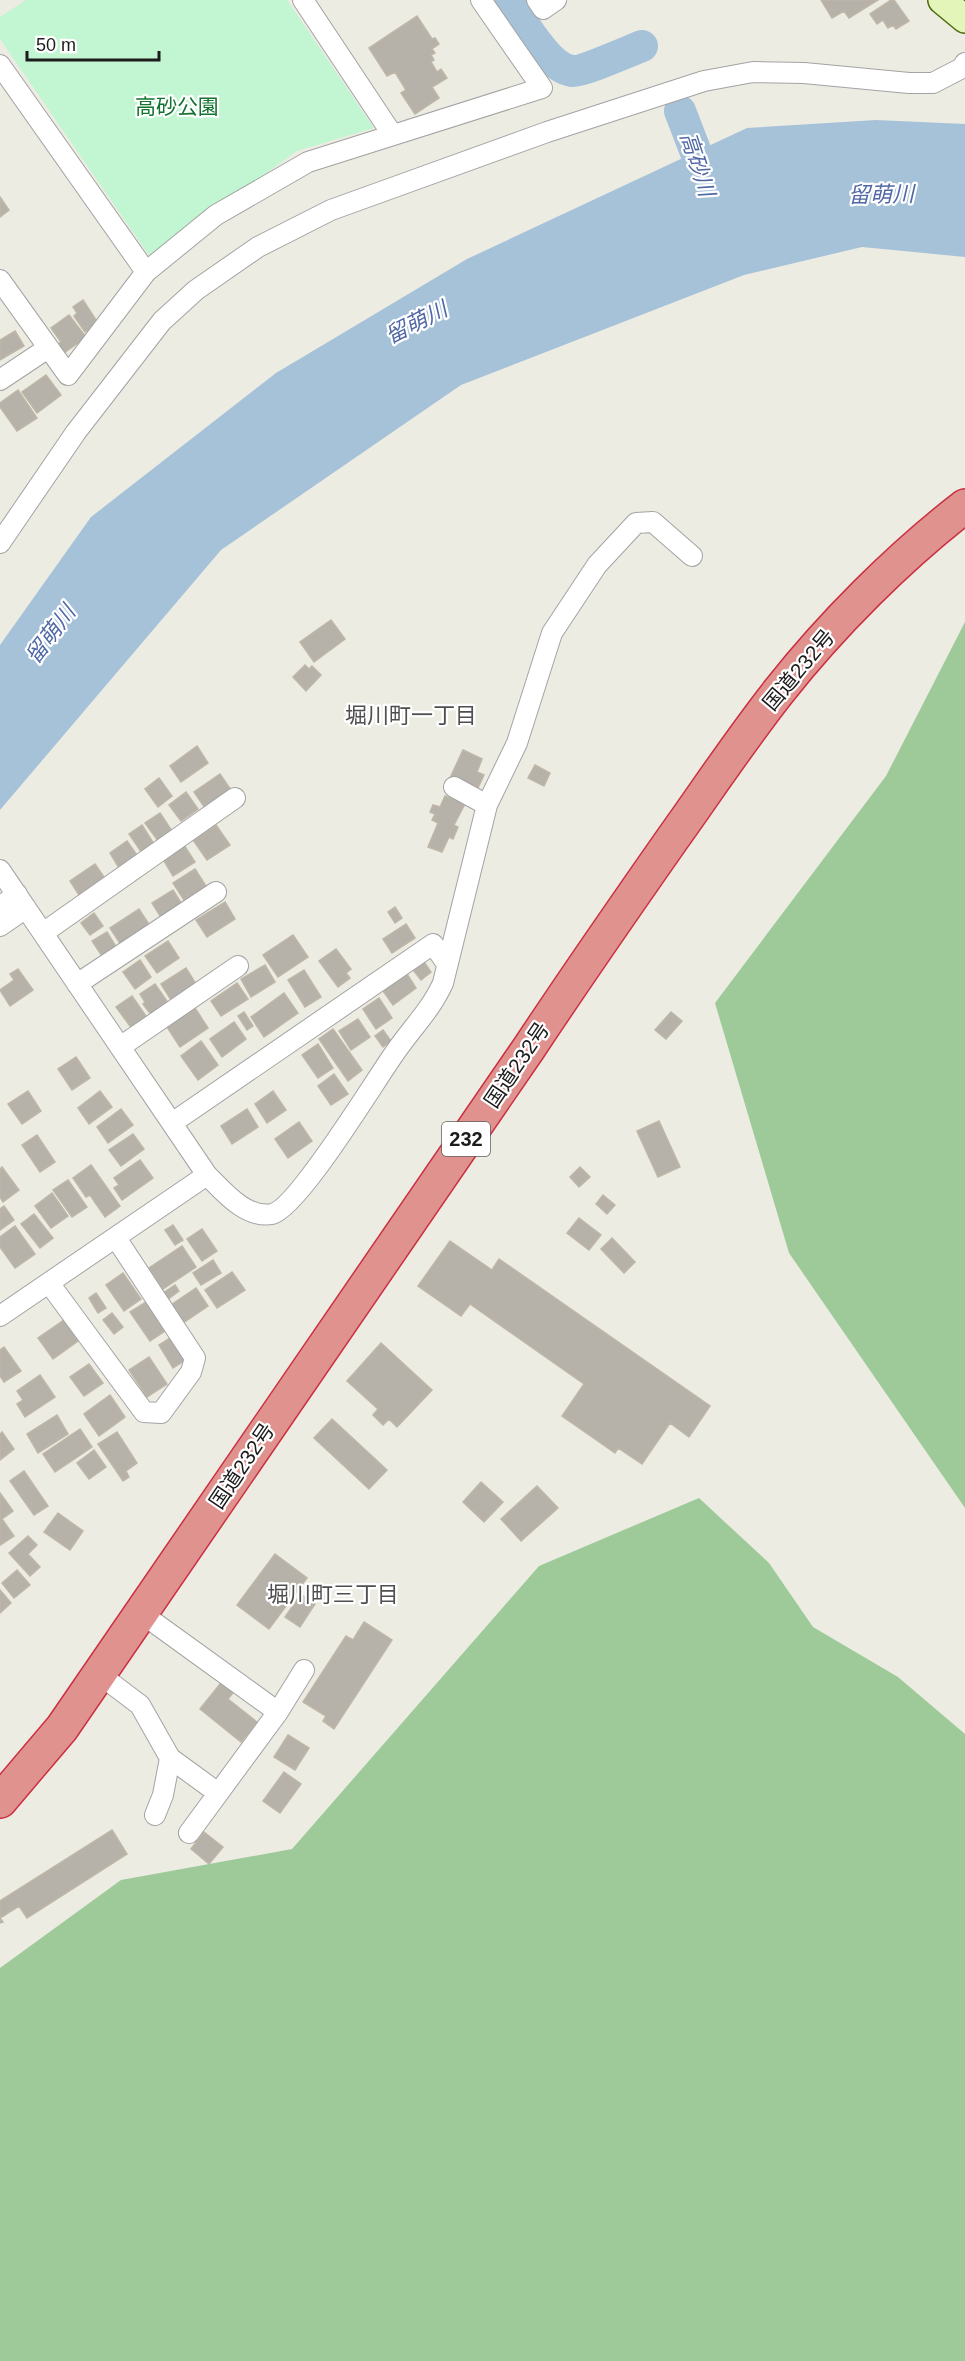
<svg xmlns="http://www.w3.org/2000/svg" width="965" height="2361" viewBox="0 0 965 2361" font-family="Arial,'Noto Sans JP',sans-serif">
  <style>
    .forest { fill: #9eca9a }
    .park { fill: #c2f5d1 }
    .water { fill: #a6c2d8 }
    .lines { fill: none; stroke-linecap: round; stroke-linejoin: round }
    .river { stroke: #a6c2d8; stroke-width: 32 }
    .building { fill: #b6b2a9; stroke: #beb6a6; stroke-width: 1.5 }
    .street-casing { stroke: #a3a3a3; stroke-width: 22 }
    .secondary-casing { stroke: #4c6b0c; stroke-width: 30 }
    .highway-casing { stroke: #cb3042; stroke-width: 36 }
    .street { stroke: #fff; stroke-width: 20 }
    .secondary { stroke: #e4f5b9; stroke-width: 27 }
    .highway { stroke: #e0928f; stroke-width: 33 }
    .labels { text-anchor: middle; stroke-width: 4.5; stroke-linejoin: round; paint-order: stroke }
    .shield { fill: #fff; stroke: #606060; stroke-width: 1.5 }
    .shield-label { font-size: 20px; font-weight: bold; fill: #1c1c1c }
    .park-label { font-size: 21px; fill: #137230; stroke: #fff }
    .street-label { font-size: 21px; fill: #1c1c1c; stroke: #fff }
    .water-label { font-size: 22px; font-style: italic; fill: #5068a5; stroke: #fff }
    .neighbourhood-label { font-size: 22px; fill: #4f4f4f; stroke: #fff }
  </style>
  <rect width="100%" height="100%" fill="#edece3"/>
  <path class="forest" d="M965 622V1508L789 1253 715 1003 886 776Z
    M699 1498 769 1563 813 1627 898 1677 965 1734V2361H0V1968L121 1880 292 1849 539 1566Z"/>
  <path class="park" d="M26 0H287L374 128 297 151 150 257 0 39V17Z"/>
  <path class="water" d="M876 120 965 124V257L862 247 744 275 461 385 221 550 0 810V645L91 517 276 373 467 259 747 128Z"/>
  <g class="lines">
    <path class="river" d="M508 0C521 19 547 68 572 71 582 72 629 51 642 46
      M680 111 700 163 709 194"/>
  </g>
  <path class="building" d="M821 0H878L849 18 844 11 832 18Z
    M891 0H894L909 21 896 29 893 25 888 28 883 20 877 24 870 14Z
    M417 16 432 39 435 38 439 44 432 49 435 53 431 55 434 60 431 62 437 72 441 69 447 78 432 87 439 98 415 114 401 93 406 90 395 72 387 76 369 48Z
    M0 197 9 210 0 217Z
    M83 300 98 323 85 332 74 316 77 313 73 307Z
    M69 315 86 337 64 353 58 344 61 342 51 328Z
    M15 331 24 346 0 360V340Z
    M46 375 61 395 37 413 22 392Z
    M18 390 37 418 17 431 0 407V403Z
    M331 620 345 639 314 662 300 642Z
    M305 665 309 669 312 666 321 675 306 691 293 677Z
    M197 746 208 763 181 782 170 766Z
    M463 750 482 759 477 772 484 775 477 790 450 778Z
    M535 765 550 773 544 786 528 778Z
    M220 774 231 790 205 808 194 792Z
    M159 778 172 796 158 807 145 789Z
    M186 792 198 809 181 821 169 805Z
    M445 796 465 804 454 825 458 827 453 839 449 837 442 852 428 847 438 823 432 820 435 814 430 812 433 805 440 807Z
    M160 813 172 831 158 841 145 823Z
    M142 825 154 844 142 853 129 834Z
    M216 825 230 845 207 860 193 840Z
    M127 841 137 855 119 868 110 853Z
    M182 842 195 862 173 876 164 861 173 855 170 849Z
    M95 864 104 877 79 895 70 881Z
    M195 869 206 886 184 900 173 883Z
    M173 890 183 906 162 919 152 903Z
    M225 902 235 919 207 937 196 920Z
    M395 907 402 918 395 923 388 912Z
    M139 909 150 926 121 945 110 928Z
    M94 913 103 926 90 935 81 923Z
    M406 924 415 938 392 953 383 939Z
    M107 932 118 950 104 959 92 941Z
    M293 935 308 957 278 977 263 955Z
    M168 941 179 958 157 973 145 956Z
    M336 949 351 969 346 973 350 978 338 987 319 961Z
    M140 960 151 977 135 989 123 972Z
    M424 962 431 972 421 980 413 970Z
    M265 965 275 982 251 997 241 979Z
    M186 968 196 984 171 1000 161 984Z
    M18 969 33 990 10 1006 0 990 14 980 10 974Z
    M304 970 321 997 305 1007 288 980Z
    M407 974 416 988 393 1005 383 991Z
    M237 983 248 999 221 1016 211 1001Z
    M155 984 169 1004 152 1016 143 1004 145 1002 140 994Z
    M284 993 298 1013 264 1037 251 1017Z
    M132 996 148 1019 133 1030 116 1007Z
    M379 998 392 1018 376 1029 363 1009Z
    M195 1008 208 1028 180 1047 167 1027Z
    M244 1012 253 1026 247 1030 238 1016Z
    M671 1012 682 1021 666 1039 655 1030Z
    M358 1019 370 1037 351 1050 339 1031Z
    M234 1022 246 1039 222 1057 210 1039Z
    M333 1029 362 1070 348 1081 319 1039Z
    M383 1030 391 1041 383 1047 375 1036Z
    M201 1041 218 1065 198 1080 181 1056Z
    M318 1044 333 1068 318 1078 302 1055Z
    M76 1057 90 1078 72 1090 58 1069Z
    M334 1074 348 1094 331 1105 318 1086Z
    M28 1091 41 1111 22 1124 8 1104Z
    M100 1091 112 1107 89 1124 78 1108Z
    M273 1091 286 1110 267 1123 255 1104Z
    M121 1109 133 1125 108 1143 97 1127Z
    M247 1109 258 1127 232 1144 221 1126Z
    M659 1121 680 1167 658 1177 637 1131Z
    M299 1122 312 1141 288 1158 275 1139Z
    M133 1134 144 1149 121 1166 109 1150Z
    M37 1135 55 1162 40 1172 22 1145Z
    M140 1160 153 1178 122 1200 114 1188 119 1185 114 1178Z
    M91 1165 120 1206 105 1217 90 1195 86 1197 73 1178Z
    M2 1167 19 1190 3 1202 0 1197V1169Z
    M580 1167 590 1177 579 1187 570 1177Z
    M68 1180 87 1207 72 1217 53 1190Z
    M52 1193 68 1216 51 1228 35 1206Z
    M603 1195 615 1205 607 1214 596 1204Z
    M4 1206 14 1220 0 1230V1209Z
    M34 1214 53 1238 40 1248 21 1224Z
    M579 1218 601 1235 589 1250 567 1233Z
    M173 1225 183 1240 175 1245 165 1230Z
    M15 1226 35 1254 15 1268 0 1247V1237Z
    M202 1229 217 1251 202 1261 187 1239Z
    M612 1238 635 1262 624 1273 601 1249Z
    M450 1241 492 1270 499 1259 710 1406 689 1437 670 1423 642 1464 618 1448 615 1453 562 1416 584 1384 470 1304 461 1316 418 1286Z
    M182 1246 196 1267 163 1289 149 1268Z
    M213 1260 221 1273 201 1285 193 1273Z
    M232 1272 245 1290 217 1308 205 1290Z
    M123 1273 141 1299 124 1311 106 1285Z
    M175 1285 179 1291 167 1300 163 1293Z
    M196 1288 208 1306 183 1323 171 1305Z
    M96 1293 106 1308 98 1313 89 1298Z
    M146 1302 165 1331 150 1341 130 1312Z
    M112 1313 123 1327 114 1334 103 1320Z
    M64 1320 78 1341 53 1359 38 1338Z
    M173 1336 187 1359 173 1368 159 1345Z
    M381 1343 432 1390 397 1427 389 1419 383 1425 373 1415 378 1409 347 1381Z
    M4 1347 21 1371 4 1382 0 1376V1350Z
    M149 1357 167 1384 147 1397 129 1370Z
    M89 1364 103 1383 84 1396 70 1377Z
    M40 1375 55 1397 25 1417 17 1404 23 1400 17 1391Z
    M110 1395 125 1417 99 1436 84 1414Z
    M57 1415 68 1434 38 1453 27 1434Z
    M332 1419 387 1470 369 1489 314 1438Z
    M80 1429 92 1447 55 1472 43 1454Z
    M2 1432 14 1449 0 1460V1434Z
    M117 1432 137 1463 126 1471 129 1477 123 1481 98 1444Z
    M94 1450 106 1467 89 1479 77 1463Z
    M24 1471 48 1506 34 1515 10 1481Z
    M481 1482 503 1502 484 1522 463 1502Z
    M537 1486 558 1508 521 1541 501 1519Z
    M0 1493 13 1511 2 1519 14 1536 0 1545Z
    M58 1513 83 1531 70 1550 44 1532Z
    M28 1536 37 1545 28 1554 40 1567 30 1576 9 1553Z
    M275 1554 307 1578 269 1629 237 1605Z
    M17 1570 30 1585 14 1598 2 1583Z
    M0 1590 11 1603 0 1613Z
    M301 1594 315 1604 300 1627 285 1617Z
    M364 1622 392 1640 334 1729 323 1721 326 1716 303 1702 346 1636 353 1640Z
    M224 1679 236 1689 228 1699 257 1722 241 1742 200 1709Z
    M288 1735 309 1748 295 1770 274 1757Z
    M284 1772 301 1784 280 1813 263 1801Z
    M112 1830 127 1854 27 1918 19 1906 0 1918 3 1922 0 1923V1901Z
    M204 1832 223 1847 209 1864 191 1849Z"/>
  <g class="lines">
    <g class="street-casing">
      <path id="street" d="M303 0 392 134
        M537 0 543 9 556 0
        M0 65 146 272
        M0 280 68 375 146 272 216 215 308 162 542 88 481 0
        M0 380 48 348
        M0 543 76 432 162 321 196 290 258 247 331 210 547 132 704 81 753 72 804 73 909 83H933L962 68 965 63
        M454 787 487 805
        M0 870 207 1175C223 1191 246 1219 272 1214 298 1208 374 1082 394 1054 410 1030 431 1010 443 983L487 805 517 743 552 633 597 565 636 523 653 522 692 556
        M0 907 17 894
        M0 926 26 908
        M43 933 235 798
        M77 984 216 892
        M120 1047 238 966
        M172 1123 433 944 447 964
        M49 1283 144 1412 161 1413 191 1372 195 1358 116 1238
        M0 1316 207 1175
        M141 1613 278 1712
        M99 1674 140 1705 170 1758 218 1793
        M155 1815 163 1795 170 1758
        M189 1833 278 1712 304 1670"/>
    </g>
    <g class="secondary-casing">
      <path id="secondary" d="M942 0 965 19"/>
    </g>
    <g class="highway-casing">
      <path id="highway" d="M0 1801 62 1728 529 1048C576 977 624 908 673 838 708 789 741 739 779 691 831 625 899 557 965 506"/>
    </g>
    <use href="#street" class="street"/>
    <use href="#secondary" class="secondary"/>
    <use href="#highway" class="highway"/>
  </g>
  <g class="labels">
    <rect class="shield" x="442" y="1122" width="48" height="34" rx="4.5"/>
    <g class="shield-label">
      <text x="466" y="1146">232</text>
    </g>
    <g class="park-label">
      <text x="177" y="114">高砂公園</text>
    </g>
    <g class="street-label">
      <text transform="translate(799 670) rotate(-50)" y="7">国道232号</text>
      <text transform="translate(517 1065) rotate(-56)" y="7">国道232号</text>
      <text transform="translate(242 1466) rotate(-56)" y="7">国道232号</text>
    </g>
    <g class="water-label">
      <text transform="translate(698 164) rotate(72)" y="8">高砂川</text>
      <text transform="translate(881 194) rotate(-1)" y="8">留萌川</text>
      <text transform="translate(416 322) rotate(-27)" y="8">留萌川</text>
      <text transform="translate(50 634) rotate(-53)" y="8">留萌川</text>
    </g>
    <g class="neighbourhood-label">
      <text x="411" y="723">堀川町一丁目</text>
      <text x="333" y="1602">堀川町三丁目</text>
    </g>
  </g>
  <path d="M27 51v9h132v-9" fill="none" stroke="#1c1c1c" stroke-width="3"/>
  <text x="36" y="51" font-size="18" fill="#1c1c1c" stroke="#ffffff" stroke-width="4.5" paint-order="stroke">50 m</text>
</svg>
